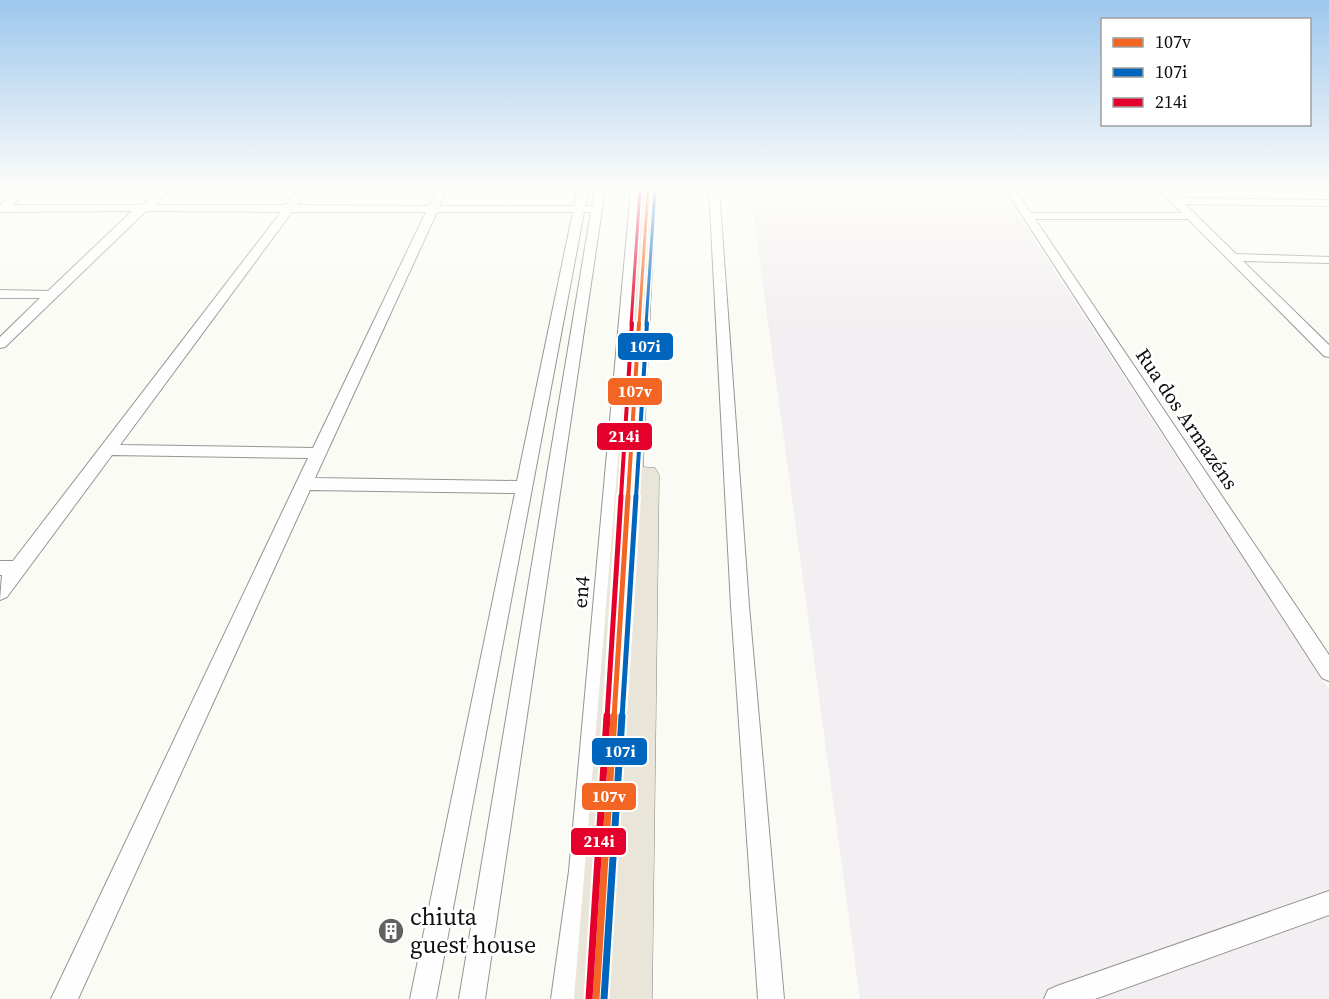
<svg xmlns="http://www.w3.org/2000/svg" width="1329" height="999" viewBox="0 0 1329 999" font-family="'Source Serif 4',serif">
  <style>
    .industrial { fill: #f3eef1 }
    .lines { fill: none; stroke-linecap: round; stroke-linejoin: round }
    .minor-casing { stroke: #959593; stroke-width: 2 }
    .trunk-casing { stroke: #838380; stroke-width: 1 }
    .minor { fill: #fefefe; fill-rule: evenodd }
    .trunk { fill: #eae5d9; fill-rule: evenodd }
    .bus-1-far3-casing { stroke: #fff; stroke-width: 6 }
    .bus-1-far2-casing { stroke: #fff; stroke-width: 8 }
    .bus-1-far1-casing { stroke: #fff; stroke-width: 10 }
    .bus-1-casing { stroke: #fff; stroke-width: 11 }
    .bus-2-far3-casing { stroke: #fff; stroke-width: 6 }
    .bus-2-far2-casing { stroke: #fff; stroke-width: 8 }
    .bus-2-far1-casing { stroke: #fff; stroke-width: 10 }
    .bus-2-casing { stroke: #fff; stroke-width: 11 }
    .bus-3-far3-casing { stroke: #fff; stroke-width: 6 }
    .bus-3-far2-casing { stroke: #fff; stroke-width: 8 }
    .bus-3-far1-casing { stroke: #fff; stroke-width: 10 }
    .bus-3-casing { stroke: #fff; stroke-width: 11 }
    .bus-1-far3 { stroke: #f26522; stroke-width: 3 }
    .bus-1-far2 { stroke: #f26522; stroke-width: 4 }
    .bus-1-far1 { stroke: #f26522; stroke-width: 5 }
    .bus-1 { stroke: #f26522; stroke-width: 7 }
    .bus-2-far3 { stroke: #0065bd; stroke-width: 3 }
    .bus-2-far2 { stroke: #0065bd; stroke-width: 4 }
    .bus-2-far1 { stroke: #0065bd; stroke-width: 5 }
    .bus-2 { stroke: #0065bd; stroke-width: 7 }
    .bus-3-far3 { stroke: #e4002b; stroke-width: 3 }
    .bus-3-far2 { stroke: #e4002b; stroke-width: 4 }
    .bus-3-far1 { stroke: #e4002b; stroke-width: 5 }
    .bus-3 { stroke: #e4002b; stroke-width: 7 }
    .labels { text-anchor: middle; stroke-width: 6; stroke-linejoin: round; paint-order: stroke }
    .street-label { font-size: 20px; fill: #0f0f0f; stroke: #fff }
    .near-poi-label { font-size: 24px; fill: #0f0f0f; stroke: #fff; text-anchor: start }
    .line-badge { stroke: #fff; stroke-width: 2 }
    .badge-label { font-size: 16px; text-anchor: middle; font-weight: bold; fill: #fff }
  </style>
  <rect width="100%" height="100%" fill="#fbfbf5"/>
  <path class="industrial" d="M750 189H1001L1329 690V999H860Z"/>
  <g class="lines">
    <g class="minor-casing">
      <path id="minor" d="M21 189H32L13 205H142L160 189H171L155 205H286L299 189H309L297 205 429 206 437 189H447L439 206H574L578 189H588L585 206H592L595 189H605L485 999H459L591 212H584L436 999H410L515 493 310 490 78 999H51L308 458 112 455 7 597 0 600 2 575H0V561H13L281 212 146 211 5 347 0 348V337L40 298H0V290L48 291 132 211 0 212V205ZM292 212H426L313 448 120 445ZM437 212H573L517 481 315 478Z
        M631 189H641L593 871 577 999H551L569 871Z
        M709 189H719L749 606 784 999H758L731 606Z
        M1005 189H1015L1031 213H1182L1159 189H1170L1179 198 1329 200V206L1185 204 1236 254 1329 257V263L1243 261 1329 345V357L1324 356 1188 219H1035L1329 655V681L1322 678Z
        M1329 891V915L1095 999H1044L1048 990 1057 986Z"/>
    </g>
    <g class="trunk-casing">
      <path id="trunk" d="M640 189H656L643 467 655 468 659 475 652 999H574Z"/>
    </g>
    <use href="#minor" class="minor"/>
    <use href="#trunk" class="trunk"/>
    <g class="bus-1-far3-casing">
      <path id="bus-1-far3" d="M639 325 648 189"/>
    </g>
    <g class="bus-1-far2-casing">
      <path id="bus-1-far2" d="M628 497 639 323"/>
    </g>
    <g class="bus-1-far1-casing">
      <path id="bus-1-far1" d="M614 718 628 496"/>
    </g>
    <g class="bus-1-casing">
      <path id="bus-1" d="M596 999 614 716"/>
    </g>
    <g class="bus-2-far3-casing">
      <path id="bus-2-far3" d="M646 325 655 189"/>
    </g>
    <g class="bus-2-far2-casing">
      <path id="bus-2-far2" d="M636 497 647 323"/>
    </g>
    <g class="bus-2-far1-casing">
      <path id="bus-2-far1" d="M622 718 636 496"/>
    </g>
    <g class="bus-2-casing">
      <path id="bus-2" d="M604 999 622 716"/>
    </g>
    <g class="bus-3-far3-casing">
      <path id="bus-3-far3" d="M631 325 640 189"/>
    </g>
    <g class="bus-3-far2-casing">
      <path id="bus-3-far2" d="M621 497 632 323"/>
    </g>
    <g class="bus-3-far1-casing">
      <path id="bus-3-far1" d="M607 718 621 496"/>
    </g>
    <g class="bus-3-casing">
      <path id="bus-3" d="M589 999 607 716"/>
    </g>
    <use href="#bus-1-far3" class="bus-1-far3"/>
    <use href="#bus-1-far2" class="bus-1-far2"/>
    <use href="#bus-1-far1" class="bus-1-far1"/>
    <use href="#bus-1" class="bus-1"/>
    <use href="#bus-2-far3" class="bus-2-far3"/>
    <use href="#bus-2-far2" class="bus-2-far2"/>
    <use href="#bus-2-far1" class="bus-2-far1"/>
    <use href="#bus-2" class="bus-2"/>
    <use href="#bus-3-far3" class="bus-3-far3"/>
    <use href="#bus-3-far2" class="bus-3-far2"/>
    <use href="#bus-3-far1" class="bus-3-far1"/>
    <use href="#bus-3" class="bus-3"/>
  </g>
  <linearGradient id="sky" x2="0" y2="1"><stop stop-color="#9dc7ed"/><stop offset="0.57" stop-color="#fdfdfa"/><stop offset="1" stop-color="#fdfdfa" stop-opacity="0"/></linearGradient>
  <rect width="1329" height="329" fill="url(#sky)"/>
  <defs>
    <g id="building-disc" transform="scale(1.35)"><circle r="9.5" fill="#626260" stroke="#fff"/><path d="M-4-6H4V6H1V3H-1V6H-4ZM-2.5-4.3h1.7v1.8h-1.7ZM.8-4.3h1.7v1.8H.8ZM-2.5-1h1.7V.8h-1.7ZM.8-1h1.7V.8H.8Z" fill="#fff"/></g>
  </defs>
  <g fill-rule="evenodd">
    <use href="#building-disc" x="391" y="931"/>
  </g>
  <g class="labels">
    <g class="street-label">
      <text transform="translate(1187 419) rotate(56)" y="7">Rua dos Armazéns</text>
      <text transform="translate(581 592) rotate(-85)" y="7">en4</text>
    </g>
    <g class="near-poi-label">
      <text x="410" y="925">chiuta<tspan x="410" dy="28">guest house</tspan></text>
    </g>
  </g>
  <g class="line-badge">
    <rect x="617" y="332" width="57" height="29" rx="6" fill="#0065bd"/>
    <rect x="607" y="377" width="56" height="29" rx="6" fill="#f26522"/>
    <rect x="596" y="422" width="57" height="29" rx="6" fill="#e4002b"/>
    <rect x="591" y="737" width="57" height="29" rx="6" fill="#0065bd"/>
    <rect x="581" y="782" width="56" height="29" rx="6" fill="#f26522"/>
    <rect x="570" y="827" width="57" height="29" rx="6" fill="#e4002b"/>
  </g>
  <g class="badge-label">
    <text x="645" y="352">107i</text>
    <text x="635" y="397">107v</text>
    <text x="624" y="442">214i</text>
    <text x="620" y="757">107i</text>
    <text x="609" y="802">107v</text>
    <text x="599" y="847">214i</text>
  </g>
  <rect x="1101" y="18" width="210" height="108" fill="#ffffff" stroke="#9f9f9f" stroke-width="1.5"/>
  <rect x="1113" y="38" width="30" height="9" fill="#f26522" stroke="#9f9f9f" stroke-width="1.5"/>
  <text x="1155" y="48" font-size="18" fill="#0f0f0f">107v</text>
  <rect x="1113" y="68" width="30" height="9" fill="#0065bd" stroke="#9f9f9f" stroke-width="1.5"/>
  <text x="1155" y="78" font-size="18" fill="#0f0f0f">107i</text>
  <rect x="1113" y="98" width="30" height="9" fill="#e4002b" stroke="#9f9f9f" stroke-width="1.5"/>
  <text x="1155" y="108" font-size="18" fill="#0f0f0f">214i</text>
</svg>
